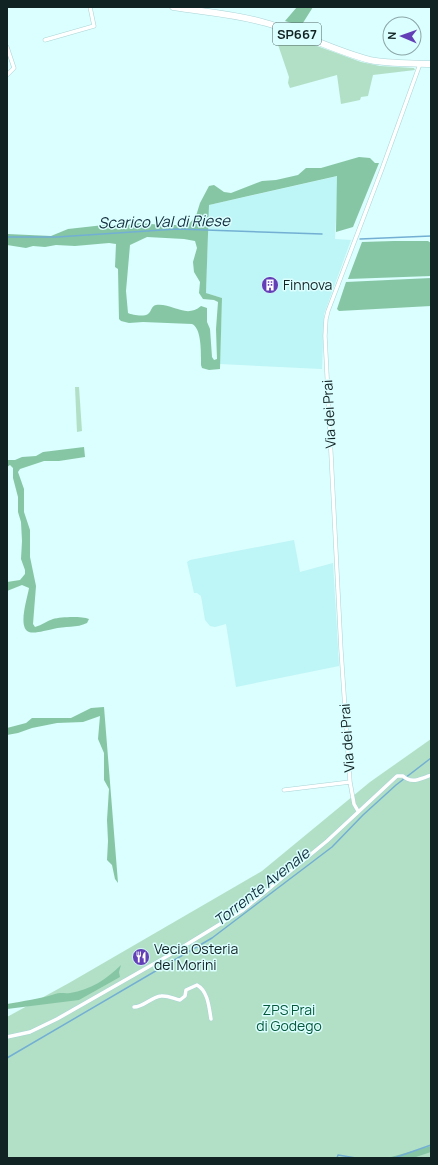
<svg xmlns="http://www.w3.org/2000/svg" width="438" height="1165" viewBox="0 0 438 1165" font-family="Manrope,sans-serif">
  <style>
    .built { fill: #bef5f6 }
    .green { fill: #b2e0c7 }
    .forest { fill: #86c6a5; fill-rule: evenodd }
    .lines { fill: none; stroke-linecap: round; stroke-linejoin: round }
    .stream { stroke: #73afd3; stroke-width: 1.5 }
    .minor-casing { stroke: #aad4d6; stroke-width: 4.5 }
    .primary-casing { stroke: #aad4d6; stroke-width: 7 }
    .minor { stroke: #fff; stroke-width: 3.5 }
    .primary { stroke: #fff; stroke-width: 6 }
    .labels { text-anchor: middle; stroke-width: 3; stroke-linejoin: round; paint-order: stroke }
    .shield { fill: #dbfefe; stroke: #4e6565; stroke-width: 1 }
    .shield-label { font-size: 13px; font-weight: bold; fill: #122324 }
    .poi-label { font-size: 14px; fill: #122324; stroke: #dbfefe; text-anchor: start }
    .street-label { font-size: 14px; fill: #122324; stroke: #dbfefe }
    .park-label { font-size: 14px; fill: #05583a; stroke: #dbfefe }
    .water-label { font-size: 15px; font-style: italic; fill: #102c3c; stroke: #dbfefe }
  </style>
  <rect width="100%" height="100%" fill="#dbfefe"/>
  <path class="built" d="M338 176 335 239 351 240 324 314 322 369 220 364 222 298 206 293 209 205Z
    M294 540 300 572 333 563 339 666 236 687 226 624 215 627 210 626 205 620 201 596 197 593H194L187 562 190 560Z"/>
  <path class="green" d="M273 30 361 62 380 66 414 68 415 70 373 75 368 96 361 97 360 100 341 104 337 75 290 88 288 83 289 77Z
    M75 387H79L82 431 77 432Z
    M431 739V1158H7V1017L69 983 262 871 370 782Z"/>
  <path class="forest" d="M297 7H313L301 26 285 21Z
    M359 157 370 158 375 163H379L353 227 336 232 337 176 209 205 206 293 222 298 220 369 209 370 202 368 201 365C201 355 202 328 192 324L143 322 129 323 121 321 119 319 118 269 115 267 116 244 109 243 75 246 56 245 45 247 33 246 26 248 7 245V234L51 236 68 229 104 225 120 226 140 223 162 225H188L196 216 200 203 209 186 214 185 224 192 231 193 262 181 276 180 298 175 306 168H321ZM147 237 184 239 195 241 197 248 193 262 194 272 200 282 199 293 203 299 214 300 218 302 216 329 217 359 214 360 212 357 210 329 207 322V308L201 306C186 319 173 303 156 305 151 306 152 311 148 314 144 317 132 315 128 313L126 291 130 245Z
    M394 241H428L431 243V276L348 279 362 242Z
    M431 278V306L339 311 337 309 346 282Z
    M84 447 85 457 59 461H44L20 469 18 472 24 489V512L30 530V557L36 586 33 624 35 627C42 625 47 621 53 619 61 617 81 616 89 619L87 623C77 628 65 626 53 629 47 630 35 634 29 632 17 628 28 596 29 588L22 585 7 591V582L20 580 25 574V570L21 559 22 541 21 522 18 512V497L13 478V468L10 465 7 467V460H15L22 457 36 456 43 452Z
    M104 707 118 883 115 879 112 865 107 860 108 841 107 820 109 789 104 780V753L98 739 100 716 83 722 57 723 32 728 18 733 7 735V728L26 723 32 718H71L91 708Z
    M121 965 119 972 120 977 79 1000 7 1009V1004C23 1001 40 999 55 994 60 992 65 994 70 993 90 990 107 979 121 965Z
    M431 1146V1152L413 1158H378L391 1157Z"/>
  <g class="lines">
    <path class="stream" d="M7 237H57L177 229 322 234
      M360 239 431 236
      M7 1058 212 938 332 847 363 815 396 785 431 758
      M337 1158 338 1155 356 1158
      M394 1158 431 1145"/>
    <g class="minor-casing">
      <path id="minor" d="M45 40 94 26 90 7
        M7 47 14 68 7 75
        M284 790 350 782
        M358 811 354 804 350 782 341 650 325 336 326 319 328 311 382 169 420 64
        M134 1007C144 1007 151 997 161 996 168 995 174 999 180 1000L185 996 186 990 197 985C208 991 209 1007 211 1019
        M7 1037 30 1032 57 1019 171 954 243 910 327 841 397 776H403C411 784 421 779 431 775"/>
    </g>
    <g class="primary-casing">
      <path id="primary" d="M173 7C204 12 236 14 266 23 302 33 334 51 370 60 388 64 412 63 431 64"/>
    </g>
    <use href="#minor" class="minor"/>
    <use href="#primary" class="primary"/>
  </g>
  <defs>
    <g id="building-disc" transform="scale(0.9)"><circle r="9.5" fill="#633fb7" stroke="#dbfefe"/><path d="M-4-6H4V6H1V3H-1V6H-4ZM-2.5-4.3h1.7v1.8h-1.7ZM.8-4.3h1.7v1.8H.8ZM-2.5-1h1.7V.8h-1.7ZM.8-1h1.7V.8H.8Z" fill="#fff"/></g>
    <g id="restaurant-disc" transform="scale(0.9)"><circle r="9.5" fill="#633fb7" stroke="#dbfefe"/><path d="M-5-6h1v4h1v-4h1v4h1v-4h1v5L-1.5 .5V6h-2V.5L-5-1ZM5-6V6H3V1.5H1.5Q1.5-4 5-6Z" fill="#fff"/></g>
  </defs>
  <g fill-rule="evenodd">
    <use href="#building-disc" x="270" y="285"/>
    <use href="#restaurant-disc" x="141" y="957"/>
  </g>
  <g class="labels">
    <rect class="shield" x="273" y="23" width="48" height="22" rx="3"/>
    <g class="shield-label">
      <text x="297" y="39">SP667</text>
    </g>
    <g class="poi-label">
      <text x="283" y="290">Finnova</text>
      <text x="154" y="954">Vecia Osteria<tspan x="154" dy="16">dei Morini</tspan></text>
    </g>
    <g class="street-label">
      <text transform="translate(329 414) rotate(-93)" y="5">Via dei Prai</text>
      <text transform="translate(347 738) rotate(-94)" y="5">Via dei Prai</text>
    </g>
    <g class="park-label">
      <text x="289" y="1015">ZPS Prai<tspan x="289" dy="16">di Godego</tspan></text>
    </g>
    <g class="water-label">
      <text transform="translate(164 222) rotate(-1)" y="5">Scarico Val di Riese</text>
      <text transform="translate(262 887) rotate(-38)" y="5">Torrente Avenale</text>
    </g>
  </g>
  <rect width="438" height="1165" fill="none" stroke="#122324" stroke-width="16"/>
  <g transform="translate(402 36) rotate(272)"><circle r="19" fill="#dbfefe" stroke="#8ba6a7"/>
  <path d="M0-3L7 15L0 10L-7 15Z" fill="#633fb7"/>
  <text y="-6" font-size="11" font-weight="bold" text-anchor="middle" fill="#122324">N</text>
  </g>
</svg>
